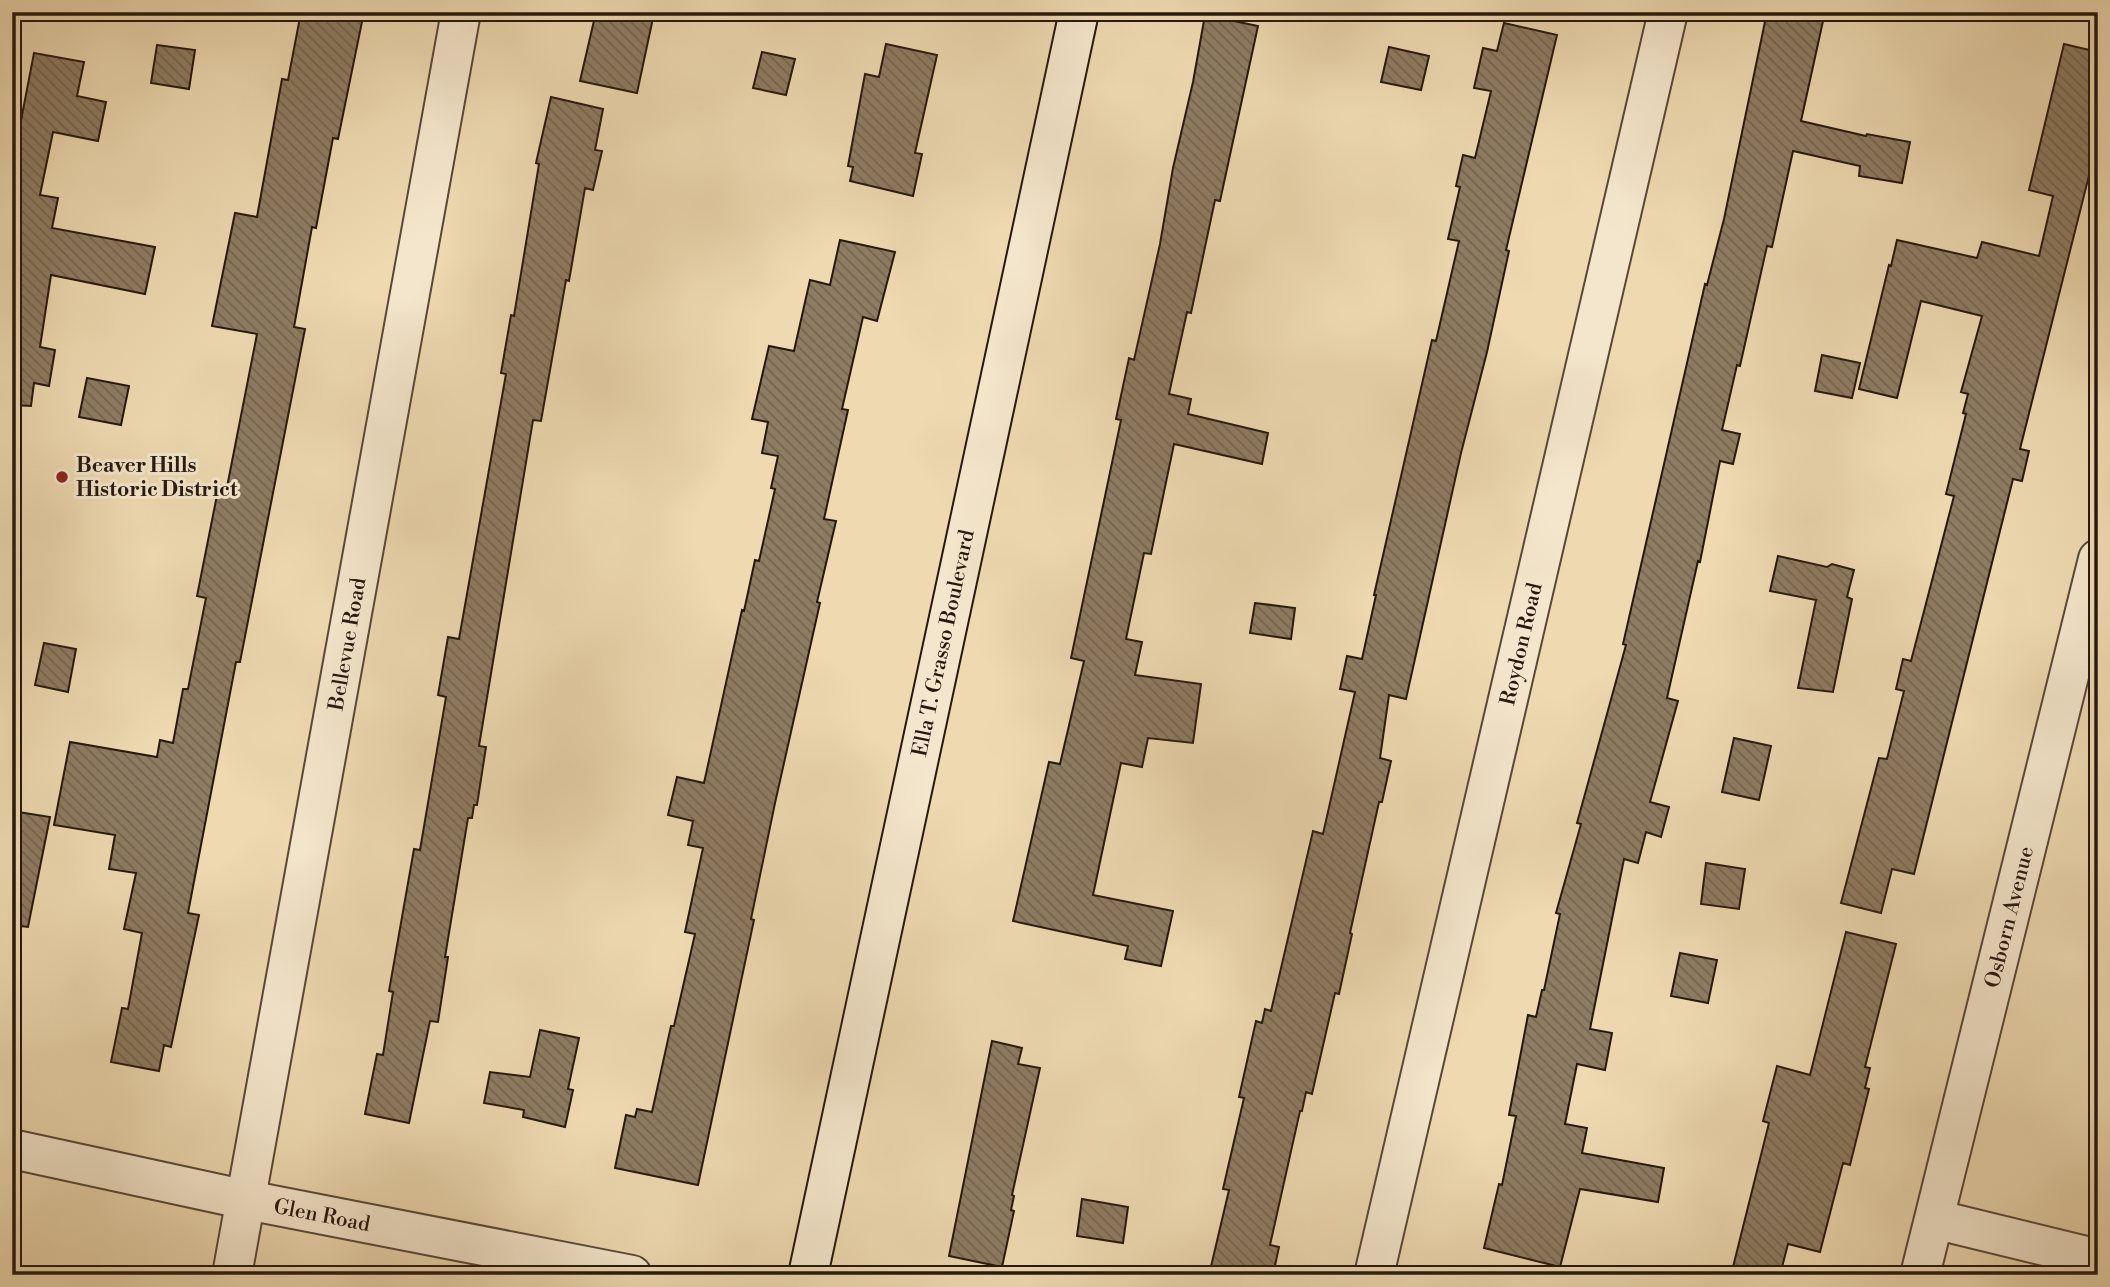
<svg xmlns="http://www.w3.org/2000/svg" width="2110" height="1287" viewBox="0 0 2110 1287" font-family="'Libre Bodoni',serif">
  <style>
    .building { fill: url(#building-back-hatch); stroke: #26180f; stroke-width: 2 }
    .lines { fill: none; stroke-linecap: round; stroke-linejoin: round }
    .minor-casing { stroke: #584838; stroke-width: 42 }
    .secondary-casing { stroke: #26180f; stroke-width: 42 }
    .minor { stroke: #f4e6cc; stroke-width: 38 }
    .secondary { stroke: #f4e6cc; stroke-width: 38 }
    .poi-dot { fill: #8f2418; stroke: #f4e6cc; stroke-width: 2.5 }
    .labels { text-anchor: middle; stroke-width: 6; stroke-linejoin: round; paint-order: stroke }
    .poi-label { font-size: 21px; font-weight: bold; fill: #26180f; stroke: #f4e6cc; text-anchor: start }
    .street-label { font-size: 21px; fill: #26180f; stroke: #f4e6cc }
  </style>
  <defs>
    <pattern id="building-back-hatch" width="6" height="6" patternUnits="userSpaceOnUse" patternTransform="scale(1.75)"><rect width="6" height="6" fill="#8e7c63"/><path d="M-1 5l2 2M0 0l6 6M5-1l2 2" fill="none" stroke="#746550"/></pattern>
  </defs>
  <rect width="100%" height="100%" fill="#eed9b1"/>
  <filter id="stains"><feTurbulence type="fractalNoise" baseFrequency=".00286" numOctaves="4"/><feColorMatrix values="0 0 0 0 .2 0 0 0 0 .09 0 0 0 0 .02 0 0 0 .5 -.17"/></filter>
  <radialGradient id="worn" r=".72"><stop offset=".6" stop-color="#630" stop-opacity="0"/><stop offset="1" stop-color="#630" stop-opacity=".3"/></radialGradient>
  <path class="building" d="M301 12H364L338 139 333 138 316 228 312 227 294 327 305 329 240 662H236L188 913 199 915 171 1047 164 1045 159 1071 111 1062 122 1008 128 1009 142 933 124 929 136 873 109 869 115 835 54 825 70 742 157 757 160 740 173 743 183 689H188L206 598 197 596 219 485 227 487 257 334 212 326 235 213 257 217 282 79 288 80Z
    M596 12H626L653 18 637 93 580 81Z
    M1767 12H1825L1801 121 1866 136 1867 134 1910 142 1902 183 1859 176 1860 166 1793 151 1772 247 1767 246 1740 366 1737 365 1722 430 1740 434 1733 464 1720 461 1700 562 1698 561 1667 698 1678 701 1650 802 1669 807 1661 837 1646 832 1638 863 1624 859 1590 1029 1612 1033 1605 1070 1577 1064 1565 1124 1587 1128 1582 1153 1664 1168 1658 1202 1580 1189 1560 1267 1484 1248 1499 1184 1502 1185 1516 1116 1509 1115 1528 1015 1536 1017 1542 990H1544L1560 914 1556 913 1581 824 1577 823 1626 645 1623 644 1649 530 1705 284 1707 285 1724 219Z
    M1205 15 1258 26 1220 201 1215 200 1191 313 1187 312 1169 394 1191 399 1188 414 1268 433 1262 464 1174 444 1151 554 1144 553 1126 639 1142 642 1135 675 1201 684 1193 743 1148 738 1142 767 1121 763 1093 895 1173 911 1161 966 1125 959 1128 946 1013 921 1049 762 1060 764 1084 661 1071 658 1121 420 1116 419 1129 358 1134 360 1160 244 1173 168 1193 82Z
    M1504 23 1557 35 1506 250 1509 251 1487 352 1461 453 1406 699 1389 695 1380 758 1391 761 1382 802H1379L1350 933 1352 934 1339 994 1335 993 1312 1094 1306 1092 1302 1111H1300L1270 1245 1279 1247 1273 1275H1209L1229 1190 1223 1189 1244 1098 1239 1097 1256 1021 1262 1023 1265 1009 1271 1011 1313 831 1323 834 1355 692 1340 689 1347 656 1362 659 1376 595H1374L1432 340 1436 341 1459 241 1448 239 1460 187 1456 186 1463 155 1475 158 1491 91 1474 88 1483 48 1497 51Z
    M886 44 937 55 915 153 922 154 913 196 850 181 853 167 848 166 865 74 879 77Z
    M2064 44 2098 52V140L2020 449 2029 451 2022 481 2013 479 1914 874 1892 869 1881 913 1841 903 1879 758 1887 759 1904 691 1896 689 1903 659 1911 661 1954 496 1946 494 1966 414 1963 413 1968 394 1961 392 1982 316 1921 301 1897 398 1859 389 1889 265 1891 266 1897 240 1977 258 1982 242 2039 256 2053 196 2029 190Z
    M157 45 195 50 189 89 151 83Z
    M1389 47 1429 56 1421 90 1381 82Z
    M762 52 795 59 786 95 753 88Z
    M34 53 84 62 77 96 106 102 98 141 53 132 40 195 58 198 52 228 155 247 145 294 51 275 40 347 55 350 49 386 34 383 31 406 12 405V167Z
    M551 97 603 109 595 150 602 151 593 190 585 188 569 281 566 280 541 421 533 420 479 746 486 747 477 805H474L472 818H468L445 957H448L438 1022 430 1021 409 1123 365 1114 377 1054 383 1055 393 992 389 991 414 849 420 850 446 697 438 695 448 637 459 639 506 374 501 373 511 315 514 316 539 164 536 163Z
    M840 240 895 252 877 321 863 317 842 409 848 410 824 519 836 521 817 602 820 603 775 803 751 919 754 920 698 1185 615 1168 626 1115 635 1117 637 1109 652 1112 671 1026H674L695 934 685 932 703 848 688 845 693 821 668 815 677 777 704 783 742 610 744 611 755 560 759 561 775 489 771 488 778 456 762 453 768 422 752 419 769 346 794 351 810 280 830 285Z
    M1822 355 1860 363 1852 398 1815 391Z
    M87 378 129 386 121 425 79 417Z
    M1778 556 1827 567 1832 564 1854 570 1847 597 1852 599 1833 692 1798 688 1816 600 1770 591Z
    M1255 603 1295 608 1291 639 1250 633Z
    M44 643 76 649 68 692 35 685Z
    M1734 738 1771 746 1759 800 1722 792Z
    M12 811 50 817 28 927 12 925Z
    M1706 863 1745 869 1739 909 1701 904Z
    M1846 932 1896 944 1865 1067 1870 1068 1865 1088 1869 1089 1850 1165 1843 1163 1820 1252 1788 1244 1780 1275H1731L1769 1123 1763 1121 1777 1066 1810 1075Z
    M1680 953 1717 960 1708 1003 1671 996Z
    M540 1030 579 1038 568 1089 573 1090 565 1127 523 1117 524 1110 484 1103 490 1072 530 1077Z
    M992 1041 1022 1048 1018 1064 1040 1068 1012 1195 1014 1196 1011 1210 1014 1211 1002 1267 949 1256Z
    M1082 1199 1128 1207 1123 1243 1077 1236Z"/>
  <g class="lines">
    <g class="minor-casing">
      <path id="minor" d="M12 1149 247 1200 632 1275
        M1934 1219 2098 1259
        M232 1275 461 12
        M1374 1275 1668 12
        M1920 1275 2098 559"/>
    </g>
    <g class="secondary-casing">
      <path id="secondary" d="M808 1275 1079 12"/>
    </g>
    <use href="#minor" class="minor"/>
    <use href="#secondary" class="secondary"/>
  </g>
  <circle class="poi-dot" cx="62" cy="477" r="7"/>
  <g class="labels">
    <g class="poi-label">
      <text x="76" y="472">Beaver Hills<tspan x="76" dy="24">Historic District</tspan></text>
    </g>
    <g class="street-label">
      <text transform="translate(943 643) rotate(-78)" y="7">Ella T. Grasso Boulevard</text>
      <text transform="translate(347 644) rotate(-80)" y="7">Bellevue Road</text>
      <text transform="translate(1521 644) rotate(-77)" y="7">Roydon Road</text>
      <text transform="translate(2009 917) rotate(-76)" y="7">Osborn Avenue</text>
      <text transform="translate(322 1215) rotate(11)" y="7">Glen Road</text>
    </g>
  </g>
  <rect width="2110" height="1287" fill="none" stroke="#eed9b1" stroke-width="42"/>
  <rect x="14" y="14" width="2082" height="1259" fill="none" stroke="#26180f" stroke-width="3.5"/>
  <rect x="21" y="21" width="2068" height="1245" fill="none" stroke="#26180f" stroke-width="2"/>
  <rect width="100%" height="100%" filter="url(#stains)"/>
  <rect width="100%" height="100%" fill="url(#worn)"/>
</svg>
